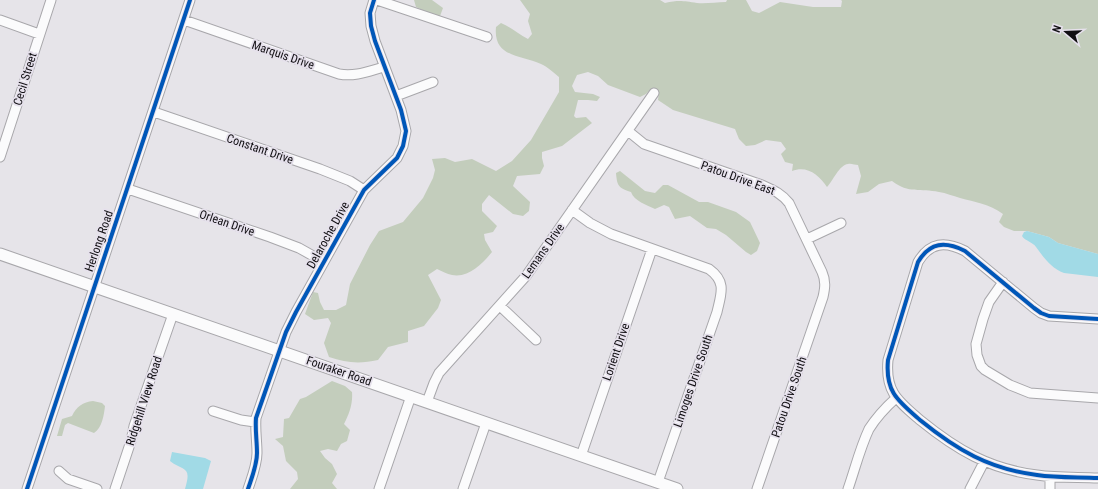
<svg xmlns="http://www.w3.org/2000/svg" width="1098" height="489" viewBox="0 0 1098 489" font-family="'Roboto Condensed',sans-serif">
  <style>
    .green { fill: #c3cdbc }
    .water { fill: #a1dae6 }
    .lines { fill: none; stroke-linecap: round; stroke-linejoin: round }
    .minor-casing { stroke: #a8a7ab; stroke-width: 11 }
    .major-casing { stroke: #a8a7ab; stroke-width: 13 }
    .minor { stroke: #fbfbfc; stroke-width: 9 }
    .major { stroke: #fbfbfc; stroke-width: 11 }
    .cycleway-casing { stroke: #e6e1ec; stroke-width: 6 }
    .cycleway { stroke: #0057b8; stroke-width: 4 }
    .labels { text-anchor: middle; stroke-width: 3.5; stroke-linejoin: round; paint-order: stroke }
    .street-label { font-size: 12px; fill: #110f13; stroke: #e6e1ec }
  </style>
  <rect width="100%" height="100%" fill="#e6e4e9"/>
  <path class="green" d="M414 0H432L443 8 440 16 431 14 416 7Z
    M520 0H660L665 3C679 0 683 1 697 3 706 4 716 2 726 2L727 0H746L752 11 759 13 780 2 813 7H841L842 1 841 0H1098V254L1058 243 1049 237 1027 231H1014L1004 227 999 222 1003 214C989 204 975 202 960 198 953 196 946 193 939 192 920 188 909 194 892 181L879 184 868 192 856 194 861 176 858 165C855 165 851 163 848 164 839 165 833 181 827 187 819 175 807 165 792 171L793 164 785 162 781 154 786 149 781 142 766 140 755 145 746 146 739 139 735 129 673 110 658 100 659 92 652 88 646 94 640 97 608 85 598 76 588 72 577 75 572 86 575 92 593 94 600 97 597 101 588 100H578L574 116 576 118 586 117 592 123 562 146 542 152V158L544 166 540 174 517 176 513 186 530 202 529 211 523 216 513 214 489 195 482 204V211L497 226 493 232 484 234 485 240 492 252C482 264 469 278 452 275 447 274 442 271 437 269L428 275 441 300 438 308 424 326 408 331V342L388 347 378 360C360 364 346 363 329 357L324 343 331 323 328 318 314 320 305 314 313 292 318 293 320 302 324 310H336L346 305 350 284 370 245 379 231 403 222 423 198 433 178 435 170 432 159 445 158 455 162 472 159 496 171 512 161 531 140 559 92V77C554 73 548 67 541 64 520 55 493 57 496 27L501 23C511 27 518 34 528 39L532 34 528 21 530 14Z
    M620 171 645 191 655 193 663 185H668L699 202H708L736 212 750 222 760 243 757 251 751 255 746 252 726 235 716 229 707 228 690 216 675 219 669 207 664 205 655 209C647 205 634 201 631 192 618 188 617 185 616 173Z
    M332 381 345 386 352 392C353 404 349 414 344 424L350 430 347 441 341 444 337 451 328 449 320 451 325 458 332 464 337 474 332 483 337 489H290L298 479 297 472 286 461 283 446 275 439 283 437 284 419 289 418 300 399 306 397Z
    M93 401 102 403 105 406C104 415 102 428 94 433L68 423 65 425 62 436H57L62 419 72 416C76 407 83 402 93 401Z"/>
  <path class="water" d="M1027 231 1049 237 1058 243 1098 254V277L1064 273C1051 268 1044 258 1036 247 1033 242 1025 241 1022 236L1024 232Z
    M172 452 205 458 211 461 203 489H185C192 465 184 472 170 461Z"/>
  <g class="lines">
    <g class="minor-casing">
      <path id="minor" d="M377 0 487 37
        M0 20 39 34
        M184 20 339 74C355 77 369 71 384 67
        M396 96 433 82
        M154 112 320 169 350 181 364 190
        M628 131 644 144 762 185C773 190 781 193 789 203L822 272C826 281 825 288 823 297L757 489
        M0 157 51 0
        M128 189 270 237 299 248 324 262
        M572 210 590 223 611 234 709 269C727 282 721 294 717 312L658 482
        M807 239 841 223
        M1003 282 989 302 983 319 976 344 977 355 981 366 985 370 1010 385 1030 393 1098 398
        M500 306 536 340
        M1098 319 1049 316 1041 313 1034 308 965 251C945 241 930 242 918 262L888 360C885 392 898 401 920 420 957 450 989 469 1037 475 1057 478 1078 477 1098 478
        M427 402 434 383 439 373 526 276 654 93
        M213 411 241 420 255 422
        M581 456 652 249
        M59 471 68 479 97 489
        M27 489 190 0
        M115 489 131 441 134 426 173 314
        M248 489C252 477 257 465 257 453 257 441 255 430 256 418L286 332 296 312 364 190 397 158 403 146 406 131 401 110 375 41 371 26 370 13 374 0
        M379 489 411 396
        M463 489 486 423
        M848 489C855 469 860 448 869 429 876 418 886 407 896 398
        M970 489 984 462
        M1050 489V477"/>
    </g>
    <g class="major-casing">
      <path id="major" d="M0 254 677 489"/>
    </g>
    <use href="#minor" class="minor"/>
    <use href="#major" class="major"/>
    <g class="cycleway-casing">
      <path id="cycleway" d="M1098 319 1049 316 1041 313 1034 308 965 251C945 241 930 242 918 262L888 360C885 392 898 401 920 420 957 450 989 469 1037 475 1057 478 1078 477 1098 478
        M27 489 190 0
        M248 489C252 477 257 465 257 453 257 441 255 430 256 418L286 332 296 312 364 190 397 158 403 146 406 131 401 110 375 41 371 26 370 13 374 0"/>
    </g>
    <use href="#cycleway" class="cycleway"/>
  </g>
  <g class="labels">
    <g class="street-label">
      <text transform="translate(283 55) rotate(19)" y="4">Marquis Drive</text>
      <text transform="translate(25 79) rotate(-73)" y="4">Cecil Street</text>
      <text transform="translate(260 149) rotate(19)" y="4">Constant Drive</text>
      <text transform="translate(738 178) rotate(20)" y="4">Patou Drive East</text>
      <text transform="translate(227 223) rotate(19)" y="4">Orlean Drive</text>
      <text transform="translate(328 235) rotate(-61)" y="4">Delaroche Drive</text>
      <text transform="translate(99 241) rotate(-71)" y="4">Herlong Road</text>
      <text transform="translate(543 251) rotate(-55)" y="4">Lemans Drive</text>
      <text transform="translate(616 352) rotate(-71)" y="4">Lorient Drive</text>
      <text transform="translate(339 371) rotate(19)" y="4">Fouraker Road</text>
      <text transform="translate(693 381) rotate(-71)" y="4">Limoges Drive South</text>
      <text transform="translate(789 397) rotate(-71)" y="4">Patou Drive South</text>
      <text transform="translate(144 401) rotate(-72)" y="4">Ridgehill View Road</text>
    </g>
  </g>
  <g transform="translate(1066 32) rotate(289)" stroke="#e6e1ec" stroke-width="3" paint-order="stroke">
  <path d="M0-3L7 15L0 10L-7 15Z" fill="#110f13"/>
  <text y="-6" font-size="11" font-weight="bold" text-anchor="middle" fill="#110f13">N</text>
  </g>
</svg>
